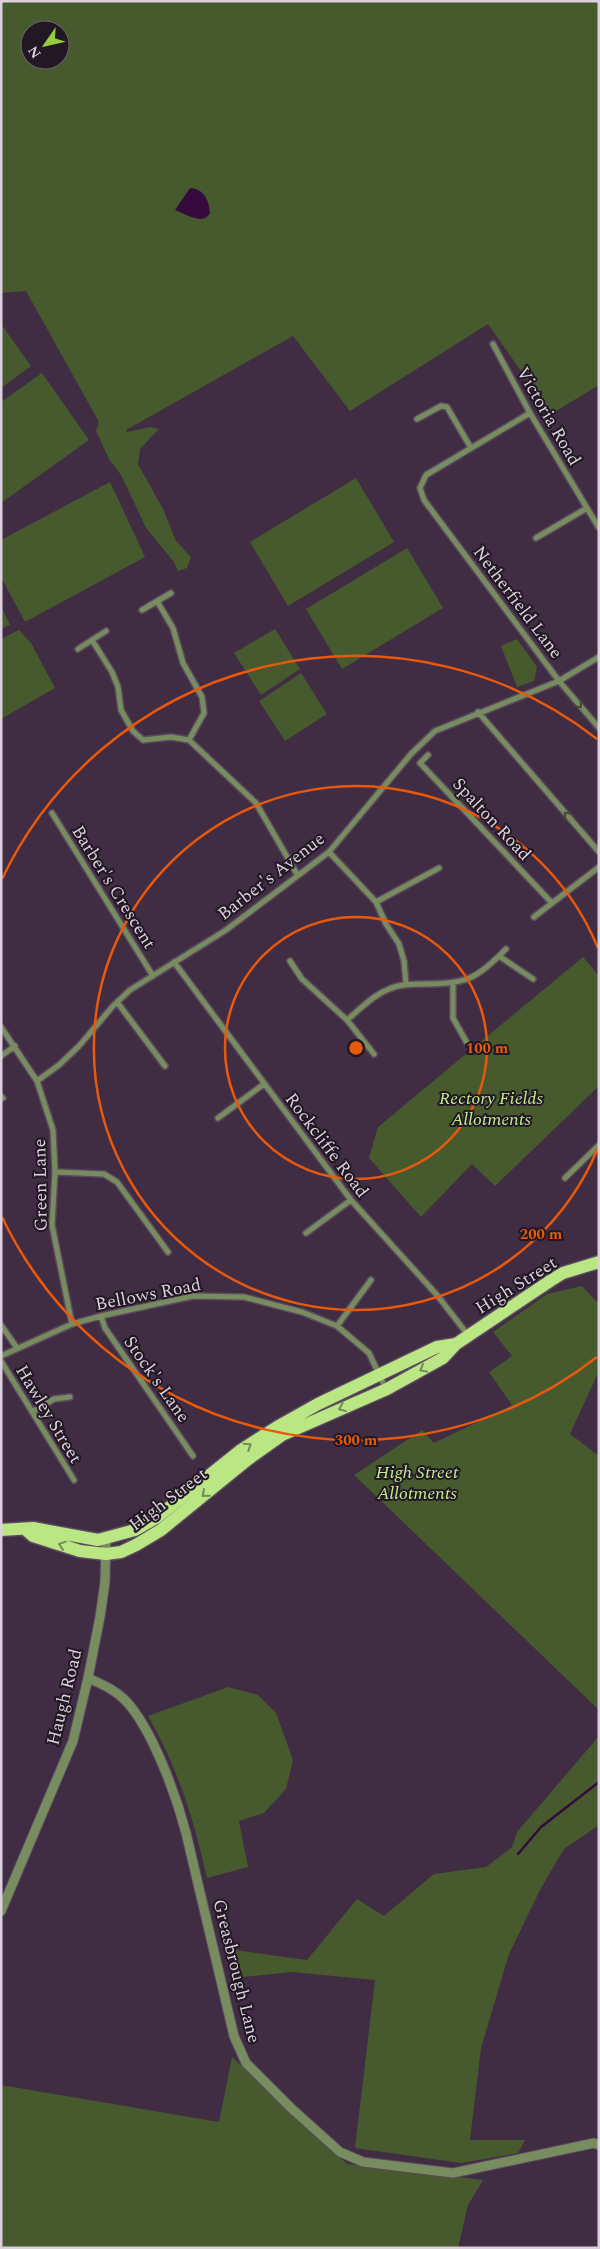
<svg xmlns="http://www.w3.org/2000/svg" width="600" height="2249" viewBox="0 0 600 2249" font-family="Spectral,serif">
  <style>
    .green { fill: #465a2e; fill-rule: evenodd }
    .water { fill: #350a3d }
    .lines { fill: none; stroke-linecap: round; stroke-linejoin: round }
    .stream { stroke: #350a3d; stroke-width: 2.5 }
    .minor-casing { stroke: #5c4a5f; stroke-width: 8 }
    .tertiary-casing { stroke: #5c4a5f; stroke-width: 11 }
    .primary-casing { stroke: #5c4a5f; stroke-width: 15 }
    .minor { stroke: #788d5f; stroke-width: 5 }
    .tertiary { stroke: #788d5f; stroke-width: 9 }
    .primary { stroke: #bae784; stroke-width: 12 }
    .oneway { stroke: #44473b }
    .oneway2 { stroke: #758a58 }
    .ring { fill: none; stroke: #e8590c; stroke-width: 2.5 }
    .labels { text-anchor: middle; stroke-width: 4; stroke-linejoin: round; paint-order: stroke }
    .street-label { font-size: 18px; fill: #dcd0df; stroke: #211823 }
    .park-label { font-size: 18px; font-style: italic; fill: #c2ec8f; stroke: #211823 }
    .centre { fill: #e8590c; stroke: #211823; stroke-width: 2.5 }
    .ring-label { font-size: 15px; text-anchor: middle; font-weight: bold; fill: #e8590c; stroke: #211823; stroke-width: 4; stroke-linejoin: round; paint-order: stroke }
  </style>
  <rect width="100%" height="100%" fill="#402c43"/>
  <path class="green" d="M1 1H599V385L551 414 488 324 350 411 293 336 126 430 127 432 150 427 159 429 140 449 138 464 163 509 176 541 191 557 187 568 178 571 174 562 146 528 121 475 109 459 96 431 99 422 26 291 1 293ZM30 30H60V60H30Z
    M1 324 31 366 1 388Z
    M42 373 89 440 1 503V402Z
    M356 478 394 542 288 606 250 542Z
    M110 482 145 557 25 622 1 577V540Z
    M407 548 443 608 342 669 306 609Z
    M1 606 10 625 1 629Z
    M275 629 300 669 261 695 234 653Z
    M19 630 31 643 55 688 1 719V639Z
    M517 639 537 667 534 681 517 687 501 646Z
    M301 673 327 714 285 741 259 701Z
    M583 957 599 976V1086L495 1186 472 1164 421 1217 369 1158 378 1127Z
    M582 1286 599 1304V1371L570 1434 599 1456V1710L354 1475 422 1430 434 1443 512 1405 489 1372 512 1356 493 1332 547 1294Z
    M228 1687 258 1695 276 1713 293 1760 286 1789 264 1813 239 1821 248 1867 207 1878C194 1820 178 1768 148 1716Z
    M599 1736V1825L564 1849 541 1888 509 1954 481 2048 470 2140H525L518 2153 461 2163 355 2148 375 1980 292 1972 243 1977 235 1950 307 1960 357 1899 384 1916 434 1874 486 1867 512 1847 517 1832Z
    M232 2057 347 2164 483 2180 468 2205 458 2248H1V2085L219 2122Z"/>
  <path class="water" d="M190 188C204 189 209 200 210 213 203 226 186 214 175 210Z"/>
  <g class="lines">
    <path class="stream" d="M518 1854 541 1827 599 1782"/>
    <g class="minor-casing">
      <path id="minor" d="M493 344 530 413 599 528
        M530 413 426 475 420 488 424 500 559 681 599 728
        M417 419 441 406 447 407 471 448
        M536 538 587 508
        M157 601 173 628 183 663 202 697 204 713 189 740 256 803 297 874
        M142 610 171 593
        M92 640 112 672 118 687 121 710 133 731 143 740 171 737 189 740
        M78 649 106 631
        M478 712 599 852
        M428 755 420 763 552 903
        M52 813 153 976
        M329 852 376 902 386 924 399 944 404 961 406 984
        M376 902 439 868
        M534 917 599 867
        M499 956 533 979
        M290 961 302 979 347 1020 374 1054
        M174 962 351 1200 437 1295 468 1335
        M453 984V1018L467 1043
        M117 1002 165 1066
        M347 1020C359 1010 372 996 387 990 399 984 412 984 425 984 466 984 477 979 506 949
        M1 1027 37 1081 53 1130 55 1172 52 1225 72 1324
        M1 1056 15 1046
        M37 1081 59 1065 79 1046 113 1006 130 990 226 930 329 852 411 754 435 731 559 681 599 657
        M1 1096 3 1098
        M218 1118 264 1084
        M55 1172 104 1174 117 1182 168 1252
        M565 1178 599 1145
        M306 1233 351 1200
        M101 1316 105 1328 193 1456
        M1 1325 17 1348
        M337 1326 371 1280
        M1 1356 72 1324 101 1316 193 1296 244 1297 302 1312 337 1326 369 1353 386 1389
        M1 1361 74 1480
        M32 1412 54 1399 70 1397"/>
    </g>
    <g class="tertiary-casing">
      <path id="tertiary" d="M88 1678C101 1684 114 1689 125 1700 152 1728 176 1795 186 1833L234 2036 246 2063 291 2108 340 2152 363 2162 453 2173 594 2143 599 2145
        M1 1911 73 1741 88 1678 100 1617 105 1582 106 1539"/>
    </g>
    <g class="primary-casing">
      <path id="primary" d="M25 1529 33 1536 80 1551 106 1554 121 1552 136 1545 161 1530 247 1460 282 1435 387 1389 443 1358 456 1344 550 1281 563 1273 599 1262
        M1 1530 33 1528 98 1540 135 1530 156 1518 241 1450 277 1427 318 1404 437 1347 456 1344"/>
    </g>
    <use href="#minor" class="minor"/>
    <use href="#tertiary" class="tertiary"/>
    <use href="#primary" class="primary"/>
  </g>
  <defs><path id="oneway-chevron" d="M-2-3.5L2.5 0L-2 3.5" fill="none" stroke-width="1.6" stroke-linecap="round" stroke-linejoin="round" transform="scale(1.25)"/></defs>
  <g class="oneway">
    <use href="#oneway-chevron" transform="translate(579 705) rotate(50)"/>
    <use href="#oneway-chevron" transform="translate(567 815) rotate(-131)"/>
  </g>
  <g class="oneway2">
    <use href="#oneway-chevron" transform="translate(423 1369) rotate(151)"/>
    <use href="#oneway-chevron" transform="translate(342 1408) rotate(158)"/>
    <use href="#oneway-chevron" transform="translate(248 1446) rotate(-33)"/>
    <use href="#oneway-chevron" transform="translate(205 1494) rotate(139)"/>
    <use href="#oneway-chevron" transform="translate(62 1545) rotate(-162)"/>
  </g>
  <g class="ring">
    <circle cx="356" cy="1048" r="131"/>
    <path d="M598 1148A262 262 0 1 1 598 948"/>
    <path d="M597 1357A392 392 0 0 1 2 1217M2 879A392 392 0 0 1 597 739"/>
  </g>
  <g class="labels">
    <g class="street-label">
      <text transform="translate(549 416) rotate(60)" y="6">Victoria Road</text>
      <text transform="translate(518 602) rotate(53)" y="6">Netherfield Lane</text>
      <text transform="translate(492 819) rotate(47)" y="6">Spalton Road</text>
      <text transform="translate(271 876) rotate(-38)" y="6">Barber's Avenue</text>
      <text transform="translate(114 887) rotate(58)" y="6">Barber's Crescent</text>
      <text transform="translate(327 1145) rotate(53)" y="6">Rockcliffe Road</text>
      <text transform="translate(40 1185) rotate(-91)" y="6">Green Lane</text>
      <text transform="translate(516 1285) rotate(-32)" y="6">High Street</text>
      <text transform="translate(148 1294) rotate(-11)" y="6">Bellows Road</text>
      <text transform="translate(157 1379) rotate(55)" y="6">Stock's Lane</text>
      <text transform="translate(49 1414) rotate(59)" y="6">Hawley Street</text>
      <text transform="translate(168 1499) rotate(-37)" y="6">High Street</text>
      <text transform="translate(64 1697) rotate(-76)" y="6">Haugh Road</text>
      <text transform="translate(237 1971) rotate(76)" y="6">Greasbrough Lane</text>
    </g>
    <g class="park-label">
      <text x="491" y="1104">Rectory Fields<tspan x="491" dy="21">Allotments</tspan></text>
      <text x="417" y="1478">High Street<tspan x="417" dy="21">Allotments</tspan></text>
    </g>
  </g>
  <circle cx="356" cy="1048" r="8" class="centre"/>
  <g class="ring-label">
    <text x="487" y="1053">100 m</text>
    <text x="541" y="1239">200 m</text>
    <text x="356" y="1445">300 m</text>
  </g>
  <rect width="600" height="2249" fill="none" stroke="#dcd0df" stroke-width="5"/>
  <g transform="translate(45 45) rotate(236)"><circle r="24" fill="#211823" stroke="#6c626e"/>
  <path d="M0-4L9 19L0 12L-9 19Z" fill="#94cc3c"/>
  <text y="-8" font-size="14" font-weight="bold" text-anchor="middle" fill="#dcd0df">N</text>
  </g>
</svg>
